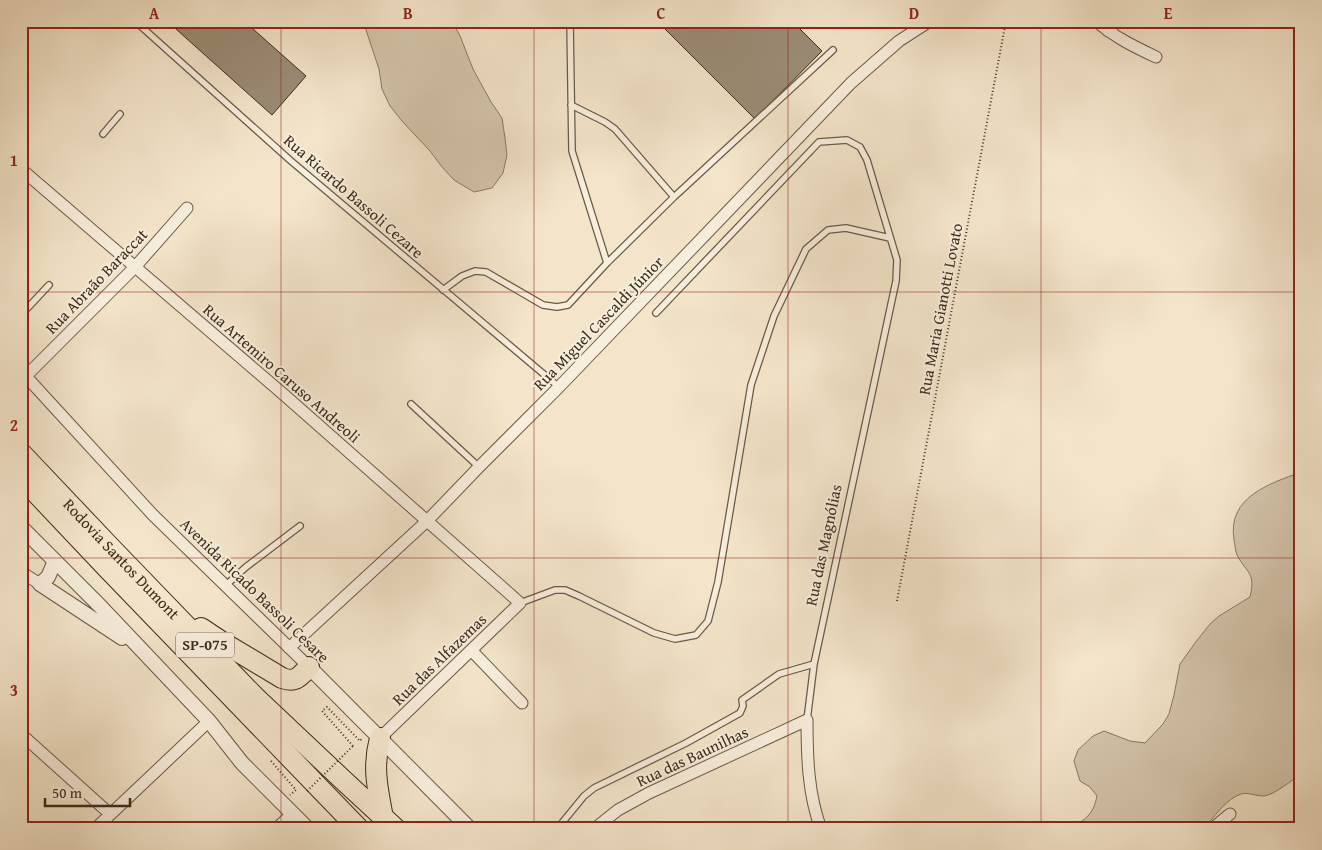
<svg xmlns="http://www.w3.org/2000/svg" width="1322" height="850" viewBox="0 0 1322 850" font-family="'Gentium Book Plus',serif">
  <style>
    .green { fill: #d5c6ac; stroke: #887963 }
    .building { fill: #9b8c76; stroke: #3b2c1a }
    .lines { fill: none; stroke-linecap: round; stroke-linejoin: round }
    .service-casing { stroke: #695a46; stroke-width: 8 }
    .minor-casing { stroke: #695a46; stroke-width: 13 }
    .tertiary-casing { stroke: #695a46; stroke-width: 16 }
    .motorway-casing { stroke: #3b2c1a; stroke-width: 22 }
    .path { stroke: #3b2c1a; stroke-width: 2; stroke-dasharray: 1 2.5; stroke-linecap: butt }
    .service { stroke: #f8eedd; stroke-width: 5.5 }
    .minor { stroke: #f8eedd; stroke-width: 11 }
    .tertiary { stroke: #f8eedd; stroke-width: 14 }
    .motorway { stroke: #f4e5ca; stroke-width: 20 }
    .path-bridge { stroke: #3b2c1a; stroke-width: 2; stroke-dasharray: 1 2.5; stroke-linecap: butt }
    .grid { fill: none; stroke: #8f2418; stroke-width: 1; stroke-opacity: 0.55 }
    .labels { text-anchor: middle; stroke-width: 4; stroke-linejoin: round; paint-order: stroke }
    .shield { fill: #f8eedd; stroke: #746654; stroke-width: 1 }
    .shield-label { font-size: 15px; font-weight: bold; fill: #3b2c1a }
    .street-label { font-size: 16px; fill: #3b2c1a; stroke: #f8eedd }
    .neatline { fill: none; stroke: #8f2418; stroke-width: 2 }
    .grid-label { font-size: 16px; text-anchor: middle; font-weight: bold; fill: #8f2418 }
  </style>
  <rect width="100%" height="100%" fill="#f4e5ca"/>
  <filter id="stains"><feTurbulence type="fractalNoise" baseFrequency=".004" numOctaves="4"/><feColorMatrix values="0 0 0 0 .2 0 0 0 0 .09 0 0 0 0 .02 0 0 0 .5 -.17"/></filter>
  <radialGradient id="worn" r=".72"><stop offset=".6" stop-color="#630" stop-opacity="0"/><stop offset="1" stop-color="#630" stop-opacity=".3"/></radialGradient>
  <path class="green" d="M363 21H452L460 36 473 69 491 102 502 118 505 138 507 155 503 173 492 188 474 192 454 180 442 167 430 151 402 121 390 106 382 89 379 69Z
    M1301 472V774C1292 780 1274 795 1264 796 1256 796 1248 792 1241 794 1227 798 1212 819 1204 829H1067C1084 821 1093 816 1097 796L1090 787 1080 781 1074 761 1078 750 1093 736 1104 731 1130 741 1145 743 1163 724 1169 714 1174 695 1180 664 1195 643 1210 624 1219 616 1250 597C1256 572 1247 574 1237 555 1235 550 1235 544 1234 540 1227 497 1269 484 1301 472Z"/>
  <path class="building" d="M167 21H244L306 76 272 115Z
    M657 21H792L822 51 755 119Z"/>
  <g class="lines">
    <g class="service-casing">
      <path id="service" d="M135 21 291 161 559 387
        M571 105 605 122 615 129 674 197
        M103 134 120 114
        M607 263 674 197 833 50
        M443 290 462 276 475 271 486 272 543 305 557 307 568 305 607 263 572 151 570 21
        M656 313 819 142 847 140 860 147 867 160 897 260 896 281 814 664 807 720
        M21 315 49 285
        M411 404 479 467
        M225 586 246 567 300 526
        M520 603 555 590H565L579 596 654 633 675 639 696 635 708 621 718 582 751 385 774 316 806 249 828 230 846 228 890 238
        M557 829 584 796 594 788 686 743 740 713 743 706 742 700 779 674 814 664"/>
    </g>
    <g class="minor-casing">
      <path id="minor" d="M1096 21C1114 37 1135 47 1156 57
        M1108 31 1117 21
        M21 169 282 393 520 603 380 738
        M21 371 153 515 309 667
        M26 376 135 267 187 208
        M21 572 40 584
        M289 648 427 521 479 467 559 387 851 83 899 41 930 21
        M472 651 522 703
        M21 734 110 814
        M95 829 209 721
        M276 829 292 814
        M594 829 618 810 649 793 807 720C807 757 808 794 821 829
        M1212 829 1230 814"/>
    </g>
    <g class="tertiary-casing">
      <path id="tertiary" d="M21 527 99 605 209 721 242 763 308 829
        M55 561 48 577 40 584 122 638
        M309 667 470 829"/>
    </g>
    <g class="motorway-casing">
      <g id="motorway">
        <path id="s1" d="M21 453 112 549 255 697 342 779 396 829"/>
        <path d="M21 477 106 567 359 829"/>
        <path d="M201 628 222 642 282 678C296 683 299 677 309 667"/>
        <path d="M380 738C372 768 378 790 383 818"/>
      </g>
    </g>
    <path class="path" d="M897 601 1006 21
      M353 746 322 711 327 707 360 741 362 738
      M271 761 296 790 290 795"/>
    <use href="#service" class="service"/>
    <use href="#minor" class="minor"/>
    <use href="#tertiary" class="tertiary"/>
    <use href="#motorway" class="motorway"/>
    <path class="path-bridge" d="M307 791 353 746"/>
  </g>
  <path class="grid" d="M281 21V829M534 21V829M788 21V829M1041 21V829M21 292H1301M21 558H1301"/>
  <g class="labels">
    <rect class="shield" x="176" y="632.5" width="58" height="25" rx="4"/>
    <g class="shield-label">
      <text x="205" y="650">SP-075</text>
    </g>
    <g class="street-label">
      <text transform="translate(354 196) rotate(41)" y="6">Rua Ricardo Bassoli Cezare</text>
      <text transform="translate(96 281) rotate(-46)" y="6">Rua Abraão Baraccat</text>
      <text transform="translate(940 309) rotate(-79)" y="6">Rua Maria Gianotti Lovato</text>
      <text transform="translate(598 323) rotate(-46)" y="6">Rua Miguel Cascaldi Júnior</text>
      <text transform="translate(282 373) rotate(41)" y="6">Rua Artemiro Caruso Andreoli</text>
      <text transform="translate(823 545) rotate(-78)" y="6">Rua das Magnólias</text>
      <text dy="6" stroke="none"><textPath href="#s1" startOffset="146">Rodovia Santos Dumont</textPath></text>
      <text transform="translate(255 590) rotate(44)" y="6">Avenida Ricado Bassoli Cesare</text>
      <text transform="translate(439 659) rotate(-44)" y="6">Rua das Alfazemas</text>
      <text transform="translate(692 756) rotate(-25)" y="6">Rua das Baunilhas</text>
    </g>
  </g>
  <rect width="1322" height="850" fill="none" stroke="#f4e5ca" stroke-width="55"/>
  <path d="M45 798v8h85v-8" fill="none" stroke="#3b2c1a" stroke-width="2.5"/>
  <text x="52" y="798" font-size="15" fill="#3b2c1a" stroke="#f8eedd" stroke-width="4" paint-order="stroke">50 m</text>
  <rect x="28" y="28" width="1266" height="794" class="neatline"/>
  <g class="grid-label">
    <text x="154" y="19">A</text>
    <text x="408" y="19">B</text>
    <text x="661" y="19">C</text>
    <text x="914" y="19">D</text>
    <text x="1168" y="19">E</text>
    <text x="14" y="166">1</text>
    <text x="14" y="431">2</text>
    <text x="14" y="696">3</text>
  </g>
  <rect width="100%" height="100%" filter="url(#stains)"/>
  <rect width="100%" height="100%" fill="url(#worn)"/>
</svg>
